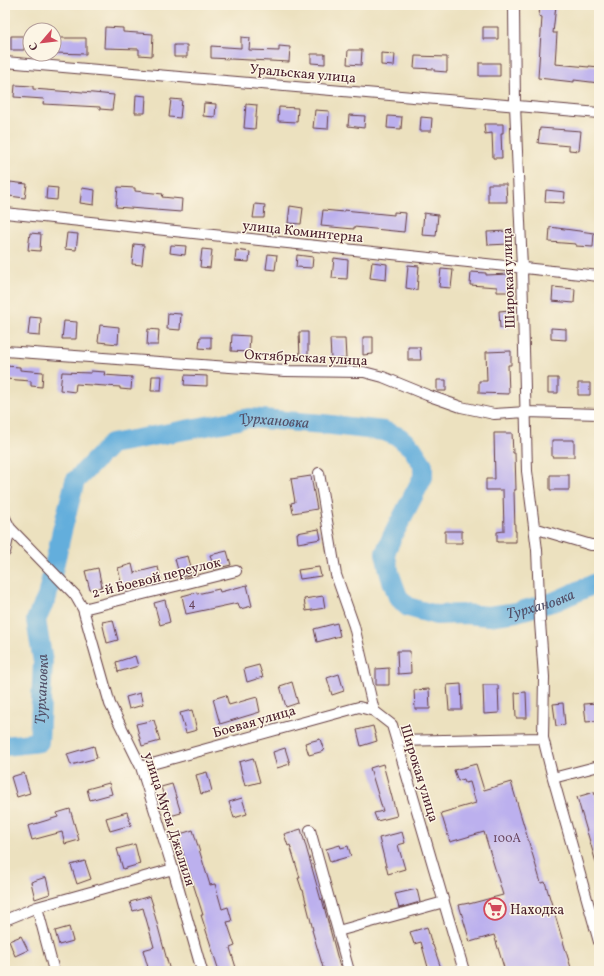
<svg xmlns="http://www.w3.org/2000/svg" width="604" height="976" viewBox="0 0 604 976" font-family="Vollkorn,serif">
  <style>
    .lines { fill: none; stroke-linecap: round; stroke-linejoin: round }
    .river { stroke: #64aedc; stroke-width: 20 }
    .building { fill: #bcb0ee }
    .minor-casing { stroke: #623c41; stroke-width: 12 }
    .minor { stroke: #fff; stroke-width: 10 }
    .labels { text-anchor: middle; stroke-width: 3; stroke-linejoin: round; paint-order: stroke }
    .number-label { font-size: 12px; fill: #66435c }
    .street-label { font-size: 14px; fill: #4a1f2b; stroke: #fcf5e5 }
    .poi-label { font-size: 14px; fill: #4a1f2b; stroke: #fcf5e5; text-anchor: start }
    .water-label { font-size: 15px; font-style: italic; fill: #535169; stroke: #fcf5e5 }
  </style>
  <rect width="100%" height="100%" fill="#fcf5e5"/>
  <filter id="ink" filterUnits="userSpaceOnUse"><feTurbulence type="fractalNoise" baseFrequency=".025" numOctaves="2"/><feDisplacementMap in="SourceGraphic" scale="8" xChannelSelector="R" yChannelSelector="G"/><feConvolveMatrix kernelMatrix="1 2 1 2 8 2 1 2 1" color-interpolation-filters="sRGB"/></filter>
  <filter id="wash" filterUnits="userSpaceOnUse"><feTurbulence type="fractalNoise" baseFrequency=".012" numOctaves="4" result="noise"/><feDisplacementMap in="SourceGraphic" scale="16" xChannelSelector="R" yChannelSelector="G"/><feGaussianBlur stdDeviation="0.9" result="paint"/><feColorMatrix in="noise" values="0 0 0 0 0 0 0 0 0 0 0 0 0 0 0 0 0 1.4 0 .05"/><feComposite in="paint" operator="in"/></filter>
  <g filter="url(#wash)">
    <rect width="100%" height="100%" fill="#ece1bf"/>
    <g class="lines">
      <path class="river" id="s1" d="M5 746 39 742 43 662 36 620 47 597 62 531 75 481 111 444 249 418 323 424 384 431 399 437 412 448 423 465V477L392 537 385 553 390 575 398 597 408 607 436 615 464 614 489 616 517 612 556 601 599 582"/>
    </g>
    <g id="blocks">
      <path class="building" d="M540 5H556L553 33H557L555 64 589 67V66L599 67V83L574 80V82L538 78 542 17 539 16Z
        M105 27 123 28V32L153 34 152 56 139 55V49L104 48Z
        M483 27H498V39H483Z
        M11 36H24V50H11Z
        M241 37 250 38 249 50 279 51V46L290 47 289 62 211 58V46L241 48Z
        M54 38H86V54L54 53Z
        M174 45H187V57H174Z
        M348 50H362L361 65 347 64Z
        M381 53 395 54 394 66 381 65Z
        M311 54H325V64L311 63Z
        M415 56 447 57V72L434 71V69L414 68Z
        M479 63H500V76H479Z
        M15 85 33 86V89L72 92V91L114 95 112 110 100 109V107L43 104 44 99 14 97Z
        M136 95 146 96 145 113H135Z
        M171 99 182 100 180 118 169 117Z
        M204 103 216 104 215 117 203 116Z
        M246 104 257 105 255 129 244 128Z
        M279 107 298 108 297 122 278 121Z
        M315 110 329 111 328 129 313 128Z
        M349 115 365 116 364 128 348 126Z
        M388 116 402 117 401 129 387 128Z
        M421 117 432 118 431 131H420Z
        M484 124H503V133H501L502 158H493L492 133 485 134Z
        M540 128 581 131 579 151 569 150V146L538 143Z
        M10 182 27 184 25 198 9 196Z
        M488 184H506L507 202H488Z
        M47 187 58 188 57 200 46 199Z
        M118 187 135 188V191L163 194 162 197 182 199 181 212 116 207Z
        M82 188 95 190 94 205 80 203Z
        M546 190 565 192 564 203 545 202Z
        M255 204 265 205 264 218H253Z
        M290 206 303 208 301 224 288 223Z
        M323 210 344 212V210L394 215V212L406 213 404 232 354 227V229L321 226Z
        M424 213 438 215 436 236 422 235Z
        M550 227 594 233 593 247 576 246V244L549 242Z
        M508 231 509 244 488 245 487 232Z
        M30 233 41 234 40 251 28 250Z
        M67 233 78 234 76 250 65 249Z
        M134 244 144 245 142 265 132 264Z
        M171 245 186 246 185 255 170 253Z
        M202 249 212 250 210 268 200 267Z
        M236 250 250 252 249 262 235 261Z
        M268 254 277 255 275 270 266 269Z
        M297 255 313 257 312 268 296 267Z
        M334 258 348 260 347 279 332 278Z
        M372 262 387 264 386 280 370 278Z
        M408 265 419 266 417 290 406 288Z
        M441 269 453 270 451 288 439 287Z
        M471 272 486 273V275L510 274V292H497V287L470 285Z
        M553 287 575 289 574 303 552 301Z
        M510 310V328H500L499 311Z
        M168 313 181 314 180 330 167 329Z
        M30 317 41 318 40 336 28 335Z
        M64 321 77 322 76 339H62Z
        M100 325 119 327 118 344 98 342Z
        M551 328 566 329V340L551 339Z
        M148 329 159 330 158 345H147Z
        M299 332H308V359H300Z
        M232 335 250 336 249 352 231 351Z
        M200 337H211V349L199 348Z
        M363 337H373V354L363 355Z
        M330 339H345L346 359H331Z
        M408 347H420L421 360H408Z
        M511 351V365H508L509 394 479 393V381H487L486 352Z
        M5 366 20 367V370L43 372 42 387 31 386V381L5 379Z
        M91 371 105 372 104 375 132 377 131 390 120 389V387L76 384 75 392 60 390 62 372 91 373Z
        M185 375 207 376V386L184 385Z
        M152 376H162L161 391H151Z
        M548 378H558V393H548Z
        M437 380H446V391H437Z
        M578 383H590V395H578Z
        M494 433H512L513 453H515L516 490H514L515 531H516V542H497V532L504 531 503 490H486V479H495Z
        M552 440H574V457H552Z
        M550 475H569V490H550Z
        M311 476 317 509 293 513 291 503 295 502 291 479Z
        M319 529 321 539 298 543 297 533Z
        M445 531H462V543H445Z
        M227 551 231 565 214 569 210 555Z
        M188 556 193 574 180 577 175 559Z
        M132 564 134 573 158 567 162 583 150 585V584L123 590 118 568Z
        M319 567 321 576 300 579 298 570Z
        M98 568 102 587 90 590 85 571Z
        M247 585 252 606 240 609 238 603 186 614 182 596 197 592V594L219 589 220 592Z
        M323 596 325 608 306 611 304 599Z
        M165 600 170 622 160 625 154 603Z
        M113 620 118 640 107 643 102 622Z
        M337 623 340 636 317 642 314 629Z
        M397 651H410L411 673 398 674Z
        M135 656 138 666 118 672 116 662Z
        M259 665 263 677 247 682 244 669Z
        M389 668V685H376V669Z
        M339 674 344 691 332 695 327 678Z
        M292 682 298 703 286 707 280 686Z
        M461 684 462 710H449L447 685Z
        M483 685H498L499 713 484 714Z
        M429 689 430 709H415L414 690Z
        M526 692 527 718H516L515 693Z
        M140 693 143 705 129 709 126 697Z
        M226 695 229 705 257 697 260 712 220 724 213 699Z
        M563 703 565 725 556 726 553 704Z
        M596 703 597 721 586 722 584 704Z
        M192 710 197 730 186 733 180 713Z
        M154 720 160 741 142 746 136 724Z
        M373 726 377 741 361 746 357 730Z
        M320 739 324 751 309 755 305 743Z
        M94 746 97 758 71 765 67 754Z
        M285 748 290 764 277 768 273 752Z
        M253 758 260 782 245 786 239 762Z
        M383 764 397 816 377 821 374 813 383 811 370 768Z
        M476 764 484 790 511 782 541 883 545 882 572 971H505L494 935 470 942 459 905 469 903V904L503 895 484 832 450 842 441 813 476 803 470 782 465 783 464 779 458 781 454 770Z
        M207 772 212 791 201 794 196 775Z
        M24 773 30 793 17 797 11 777Z
        M109 783 112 794 90 800 87 789Z
        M172 784 181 813 170 816 161 787Z
        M594 792 599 808V866H597L577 797Z
        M242 798 247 814 234 818 229 802Z
        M70 809 79 840 65 844 62 832 32 840 28 826 58 817 57 813Z
        M127 812 131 825 110 831 106 818Z
        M301 829 321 900 322 899 341 971H324L312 930H313L303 890H302L298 878H300L290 845 288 846 284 834Z
        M193 830 210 885 215 884 222 909 228 907 232 921 227 922 235 946 230 948 237 971H219L201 915H203L190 874 177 835Z
        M402 832 405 843 398 845 405 869 388 874 379 838Z
        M135 844 140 864 123 869 117 849Z
        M340 845 341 848 348 846 351 856 330 862 326 849Z
        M85 861 91 879 77 884 71 865Z
        M46 877 50 894 35 899 31 882Z
        M417 889 420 902 399 908 395 894Z
        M150 896 153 905H152L170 971H149L143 950 154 947 143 908 133 911 130 902Z
        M69 927 73 941 59 945 55 931Z
        M427 927 432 945H433L442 971H429L421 942 414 944 410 932Z
        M21 936 28 950 15 956 9 941Z"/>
    </g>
  </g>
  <g filter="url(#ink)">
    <use href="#blocks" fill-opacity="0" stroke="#623c41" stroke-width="1"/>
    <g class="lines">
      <g class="minor-casing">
        <path id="minor" d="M514 5 515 105 522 268 527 471 537 550 540 622 544 677 543 738 553 778 599 942
          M5 62 599 113
          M5 213 599 276
          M5 351 285 371 364 372 383 377 427 395 461 407 494 414 526 412 599 414
          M319 473 336 575 354 626 374 711 392 725 464 971
          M5 518 10 528 5 552
          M10 528 75 595 83 609 110 704 141 767 173 869 202 971
          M534 528 591 545H599
          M83 609 236 571
          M397 741 543 738
          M141 767 359 707 374 711
          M553 778 599 766
          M310 830 349 971
          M37 907 54 971
          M5 920 37 907 173 869
          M338 931 444 902"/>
      </g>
      <use href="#minor" class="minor"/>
    </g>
  </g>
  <defs>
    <g id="supermarket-ring" transform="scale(1.15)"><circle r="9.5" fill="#fcf5e5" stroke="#d1495b" stroke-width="1.5"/><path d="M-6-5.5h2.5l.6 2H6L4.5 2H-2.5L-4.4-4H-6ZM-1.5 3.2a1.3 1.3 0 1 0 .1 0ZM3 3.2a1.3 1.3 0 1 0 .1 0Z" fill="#d1495b"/></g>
  </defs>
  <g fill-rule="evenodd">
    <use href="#supermarket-ring" x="495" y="909"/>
  </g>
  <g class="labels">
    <g class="number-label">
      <text x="192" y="607">4</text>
      <text x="507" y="842">100А</text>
    </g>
    <g class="street-label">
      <text transform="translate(303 73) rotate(5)" y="5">Уральская улица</text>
      <text transform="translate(303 231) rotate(6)" y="5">улица Коминтерна</text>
      <text transform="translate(508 278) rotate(-92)" y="5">Широкая улица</text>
      <text transform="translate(306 357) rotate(3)" y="5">Октябрьская улица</text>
      <text transform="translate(156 577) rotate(-14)" y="5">2-й Боевой переулок</text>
      <text transform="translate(254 721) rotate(-16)" y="5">Боевая улица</text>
      <text transform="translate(420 773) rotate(73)" y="5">Широкая улица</text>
      <text transform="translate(170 819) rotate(72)" y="5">улица Мусы Джалиля</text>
    </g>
    <g class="poi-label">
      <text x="510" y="914">Находка</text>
    </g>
    <g class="water-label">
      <text dy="5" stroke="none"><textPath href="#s1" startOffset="519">Турхановка</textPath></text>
      <text dy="5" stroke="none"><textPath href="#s1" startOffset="975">Турхановка</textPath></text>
      <text dy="5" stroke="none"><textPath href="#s1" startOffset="87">Турхановка</textPath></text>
    </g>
  </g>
  <rect width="604" height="976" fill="none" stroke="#fcf5e5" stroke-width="20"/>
  <g transform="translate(42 42) rotate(242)"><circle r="19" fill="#fcf5e5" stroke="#b59f9b"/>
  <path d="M0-3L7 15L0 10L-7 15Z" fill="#d1495b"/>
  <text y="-6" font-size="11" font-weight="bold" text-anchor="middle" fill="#4a1f2b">С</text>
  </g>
</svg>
